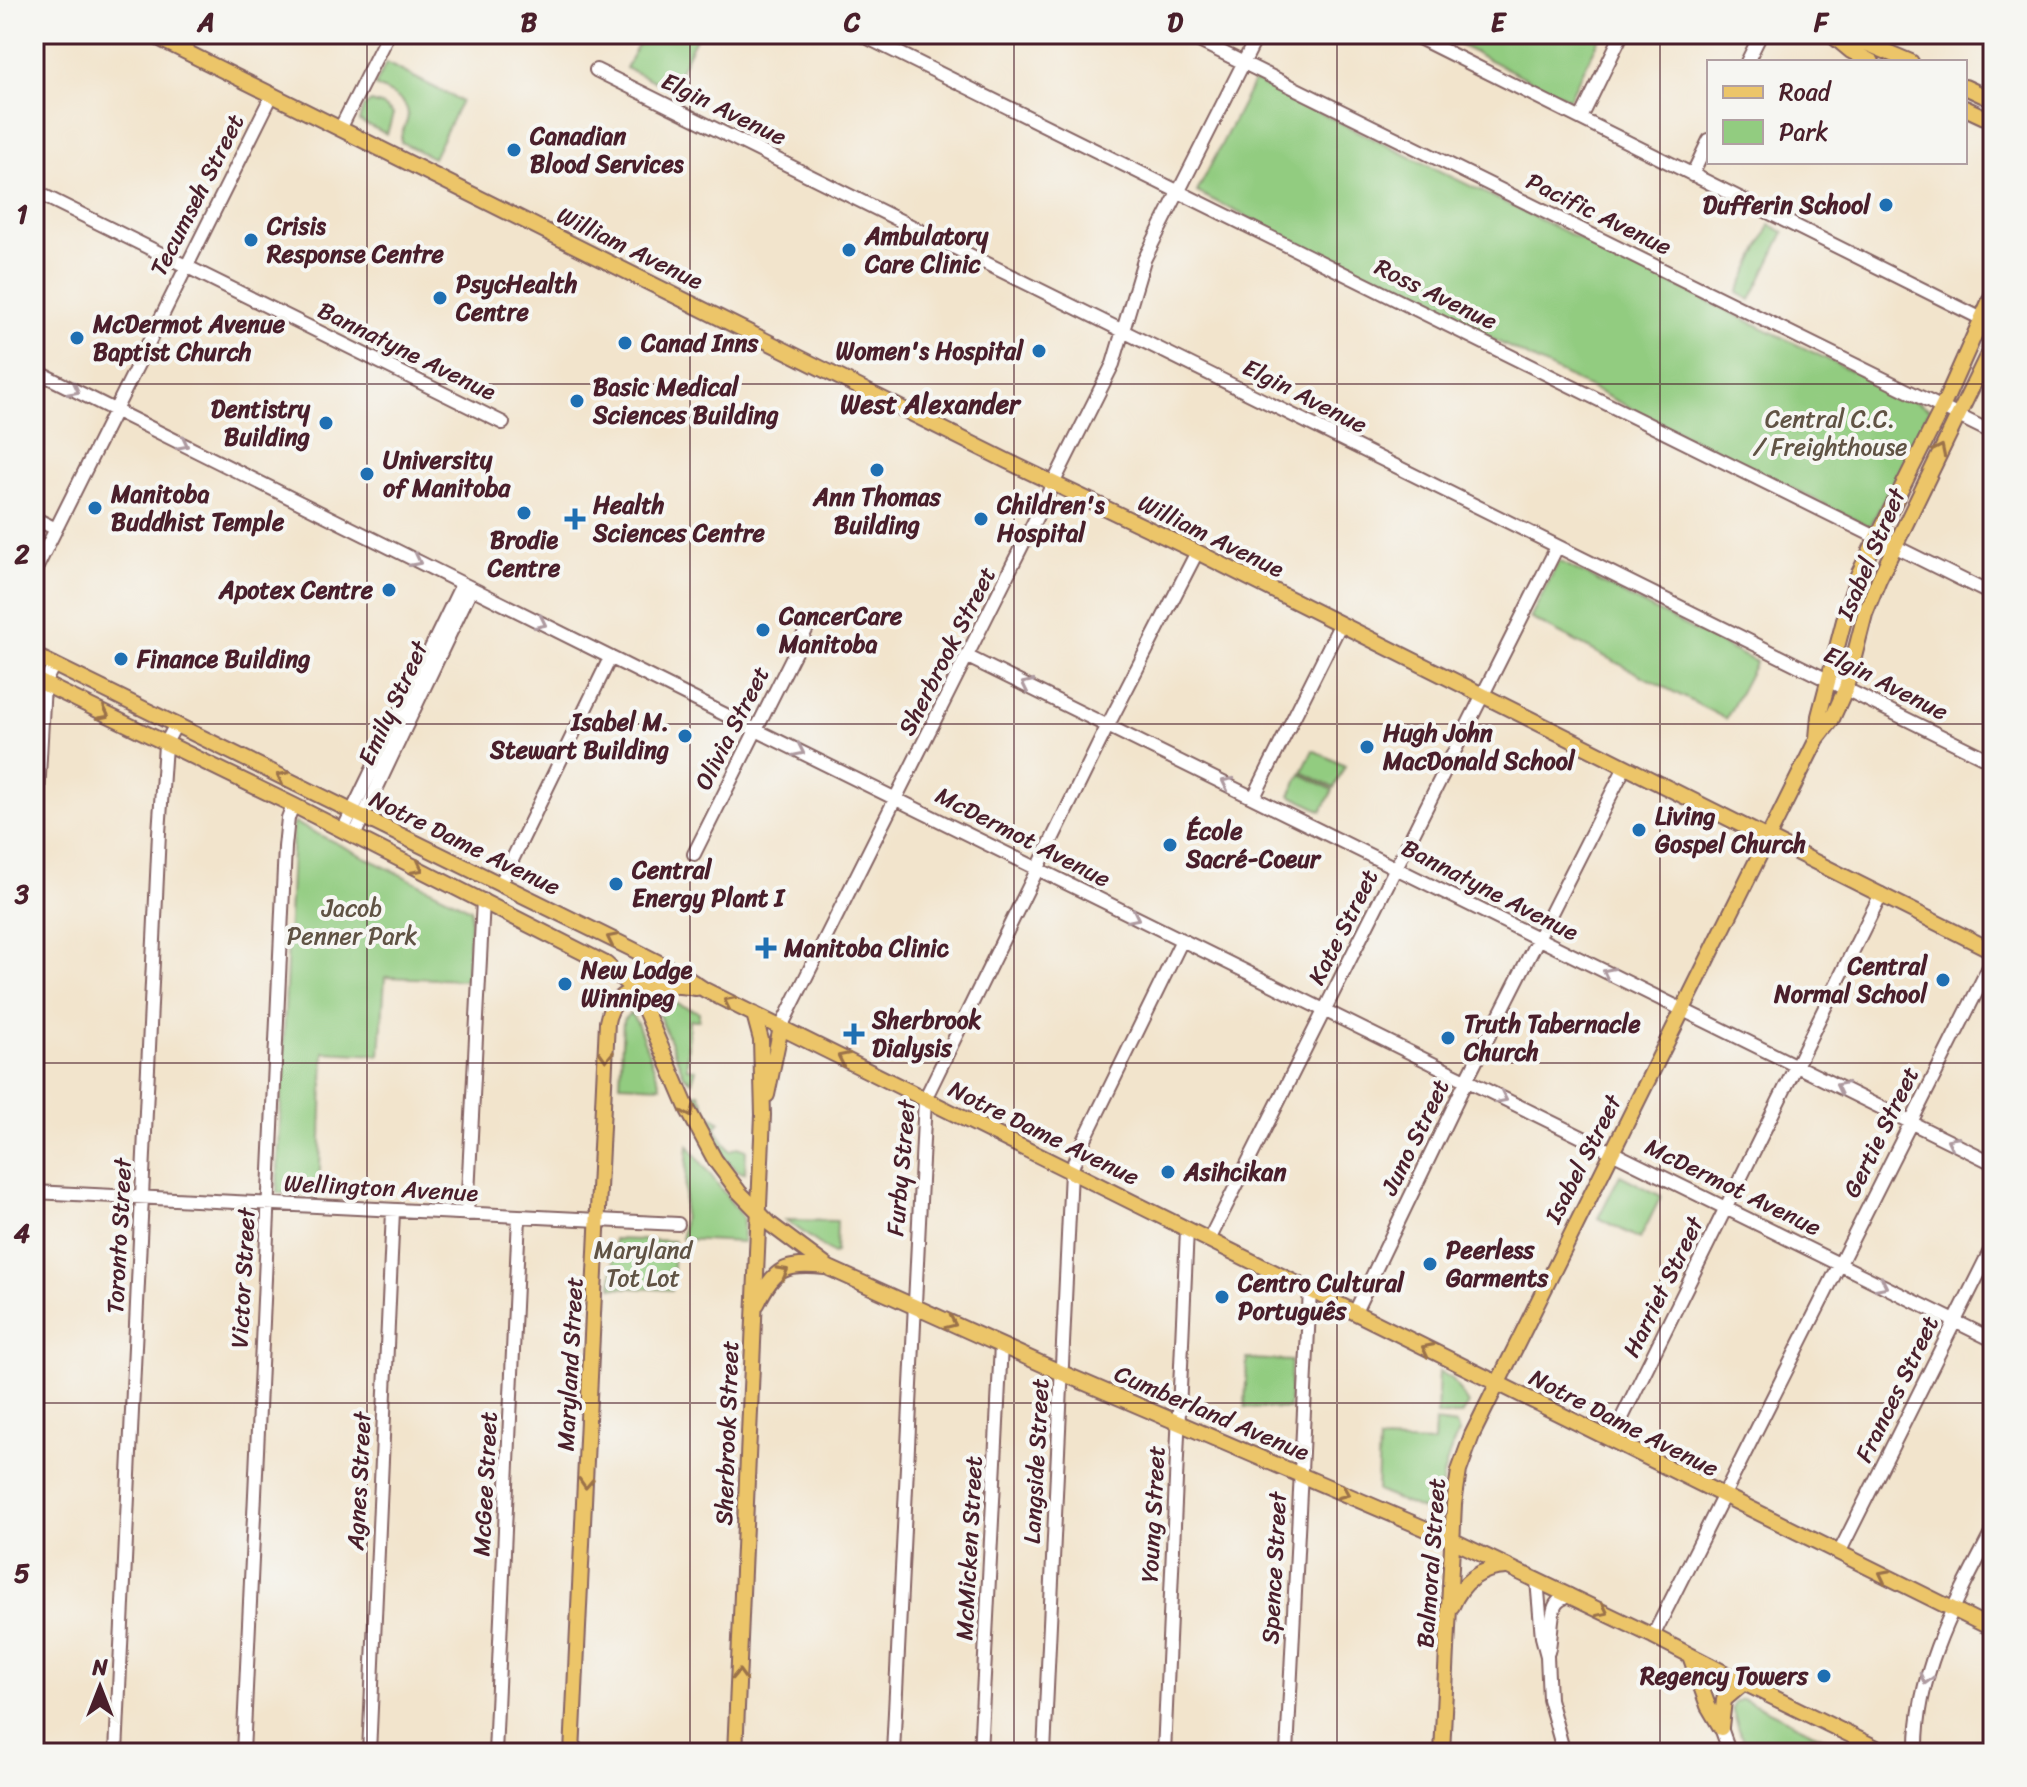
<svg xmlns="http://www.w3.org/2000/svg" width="2027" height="1787" viewBox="0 0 2027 1787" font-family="Sriracha,sans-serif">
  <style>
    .green { fill: #92cc80; stroke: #6e7656; stroke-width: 2 }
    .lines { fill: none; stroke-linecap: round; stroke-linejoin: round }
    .minor-casing { stroke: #856463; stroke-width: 16 }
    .major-casing { stroke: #856463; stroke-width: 18 }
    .minor { stroke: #fff; stroke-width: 12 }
    .major { stroke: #ecc569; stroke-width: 14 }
    .oneway { stroke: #ae9aa0 }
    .oneway2 { stroke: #9b724a }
    .grid { fill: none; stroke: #4a1f2b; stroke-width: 2; stroke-opacity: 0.55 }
    .poi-dot { fill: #1f6fb2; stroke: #f6f6f2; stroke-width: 3 }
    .labels { text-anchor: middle; stroke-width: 8; stroke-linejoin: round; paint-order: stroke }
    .street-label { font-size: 24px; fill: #4a1f2b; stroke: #f6f6f2 }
    .poi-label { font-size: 24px; font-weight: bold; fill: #4a1f2b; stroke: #f6f6f2; text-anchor: start }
    .park-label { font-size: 24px; fill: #605344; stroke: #f6f6f2 }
    .neighbourhood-label { font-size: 26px; font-weight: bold; fill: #4a1f2b; stroke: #f6f6f2 }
    .neatline { fill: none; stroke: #4a1f2b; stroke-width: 3 }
    .grid-label { font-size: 26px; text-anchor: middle; font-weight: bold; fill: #4a1f2b }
  </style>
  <rect width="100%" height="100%" fill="#f6f6f2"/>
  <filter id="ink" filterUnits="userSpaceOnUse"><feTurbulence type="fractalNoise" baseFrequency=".0125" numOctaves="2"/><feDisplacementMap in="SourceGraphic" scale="16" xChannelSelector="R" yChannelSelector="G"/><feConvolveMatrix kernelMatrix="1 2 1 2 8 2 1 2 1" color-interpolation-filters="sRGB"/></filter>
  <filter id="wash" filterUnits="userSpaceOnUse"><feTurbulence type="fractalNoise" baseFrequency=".006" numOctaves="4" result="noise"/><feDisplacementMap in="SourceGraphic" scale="32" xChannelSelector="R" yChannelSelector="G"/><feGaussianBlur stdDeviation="1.8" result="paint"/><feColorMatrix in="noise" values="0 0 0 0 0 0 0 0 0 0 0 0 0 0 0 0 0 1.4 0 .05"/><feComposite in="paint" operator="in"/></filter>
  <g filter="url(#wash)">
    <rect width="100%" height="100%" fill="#f2e4cc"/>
    <path class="green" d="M643 34H698L671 89 626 68Z
      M1459 34H1602L1569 99 1455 43Z
      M386 63 461 101 433 158 401 142C400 134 403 131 406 123 415 102 390 93 375 86Z
      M1254 81 1930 409 1870 527 1197 192Z
      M371 102 384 106 393 114 387 134 359 121 363 108Z
      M1770 225 1784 232 1751 300 1738 293Z
      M1559 561 1756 662 1726 719 1530 618Z
      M1313 750 1345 766 1334 788 1302 772Z
      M1301 774 1333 790 1322 811 1290 795Z
      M295 823 471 909 466 980 385 977 380 1055 324 1052 319 1195 277 1193 293 827Z
      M664 999 699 1012V1020H689L687 1068 696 1069 692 1082 684 1075 654 1003Z
      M630 1013 637 1023 661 1086 620 1084 623 1020Z
      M699 1093 708 1113 720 1122 715 1128 730 1151 738 1147 746 1150 745 1173C724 1171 702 1117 693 1099L694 1094Z
      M688 1145 743 1218V1242L682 1239Z
      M1620 1175 1661 1196 1640 1239 1598 1218Z
      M786 1220 837 1221 836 1253 833 1254Z
      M614 1239 674 1241 672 1290 612 1287Z
      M1247 1359 1291 1361 1289 1409 1245 1407Z
      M1439 1371 1452 1379 1468 1404 1461 1415H1437Z
      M1435 1422 1456 1425 1459 1433C1445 1457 1439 1489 1439 1517L1377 1491 1379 1441 1434 1443Z
      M1742 1699 1746 1700 1856 1753H1747L1732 1709 1735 1702Z"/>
  </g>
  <g filter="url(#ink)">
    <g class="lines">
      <g class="minor-casing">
        <path id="minor" d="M860 34 1993 595
          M1185 34 1993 433
          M1411 34 1982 319
          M1747 62 1761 34
          M596 70 1993 762
          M1581 118 1622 34
          M340 129 388 34
          M1692 175 1709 140
          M34 191 503 423
          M34 370 754 729 1993 1340
          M34 518 56 529
          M34 573 272 95
          M968 657 1993 1163
          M1254 797 1340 625
          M343 830 462 584
          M354 836 471 589
          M694 854 810 622
          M34 867 44 684 54 664
          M500 885 610 658
          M781 1027 1113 364 1144 260 1258 34
          M34 1192 678 1224
          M467 1214 483 900
          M1209 1240 1557 547
          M1355 1312 1466 1081 1625 767
          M1611 1440 1881 894
          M1839 1553 1993 1245
          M1537 1580 1542 1637 1547 1656 1549 1699 1564 1753
          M1653 1636 1993 959
          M1548 1652C1552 1641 1550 1610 1557 1603 1560 1599 1565 1598 1569 1595
          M1721 1728 1730 1753
          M116 1753 159 833 165 745 176 724
          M243 1753 285 847 288 818 293 805
          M369 1753 393 1211
          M495 1753 519 1217
          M893 1753 925 1099 1108 725 1197 552
          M980 1753 1001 1345
          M1044 1753 1071 1171 1076 1157 1182 940
          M1164 1753 1187 1229
          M1287 1753 1310 1290
          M1917 1753C1915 1672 1957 1600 1993 1530"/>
      </g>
      <g class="major-casing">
        <path id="major" d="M150 34 1007 461 1197 552 1993 951
          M1832 35 1854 38 1911 62
          M1833 36 1851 51 1872 62
          M1965 87 1993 100
          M1965 108 1993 121
          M34 655 630 948 679 973 705 990 1993 1629
          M34 679 293 805 606 964 634 990 642 1003 688 1110 715 1160 739 1192 770 1224 829 1268 1062 1373 1452 1540 1653 1636 1744 1683 1887 1753
          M1817 738 1819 716 1848 605 1858 575 1942 408 1993 293
          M767 1095 781 1027
          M757 1304C775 1268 784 1263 825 1267
          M1452 1606C1462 1582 1480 1568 1506 1567
          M1690 1656 1708 1706 1721 1728
          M1721 1727 1724 1700 1744 1683
          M572 1753 607 1022C615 980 664 983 696 988
          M735 1753 763 1115 761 1040 754 1014
          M1442 1753 1454 1504 1459 1471 1472 1435 1817 739 1831 721 1846 688 1865 614 1879 579 1993 344"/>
      </g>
      <use href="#minor" class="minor"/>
      <use href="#major" class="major"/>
    </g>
    <defs><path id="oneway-chevron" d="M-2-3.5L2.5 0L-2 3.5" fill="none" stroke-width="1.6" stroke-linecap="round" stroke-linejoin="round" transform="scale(2)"/></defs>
    <g class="oneway">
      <use href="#oneway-chevron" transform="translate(74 390) rotate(27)"/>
      <use href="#oneway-chevron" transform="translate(183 444) rotate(27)"/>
      <use href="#oneway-chevron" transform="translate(416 561) rotate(27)"/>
      <use href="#oneway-chevron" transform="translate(541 623) rotate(26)"/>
      <use href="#oneway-chevron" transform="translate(1027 685) rotate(-154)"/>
      <use href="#oneway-chevron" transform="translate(799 751) rotate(26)"/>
      <use href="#oneway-chevron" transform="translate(1227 783) rotate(-154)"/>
      <use href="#oneway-chevron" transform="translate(1134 917) rotate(26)"/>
      <use href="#oneway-chevron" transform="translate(1608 973) rotate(-154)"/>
      <use href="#oneway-chevron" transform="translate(1841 1087) rotate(-154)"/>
      <use href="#oneway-chevron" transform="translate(1502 1098) rotate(26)"/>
      <use href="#oneway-chevron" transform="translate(1952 1142) rotate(-153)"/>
      <use href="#oneway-chevron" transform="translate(1882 1285) rotate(26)"/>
      <use href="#oneway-chevron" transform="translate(1926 1679) rotate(105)"/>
    </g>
    <g class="oneway2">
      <use href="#oneway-chevron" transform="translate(1940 450) rotate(-64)"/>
      <use href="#oneway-chevron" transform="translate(104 714) rotate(27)"/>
      <use href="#oneway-chevron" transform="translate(282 777) rotate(-153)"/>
      <use href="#oneway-chevron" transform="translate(418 868) rotate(27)"/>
      <use href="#oneway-chevron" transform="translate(612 939) rotate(-154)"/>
      <use href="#oneway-chevron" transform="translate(729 1002) rotate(-154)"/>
      <use href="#oneway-chevron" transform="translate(606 1056) rotate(92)"/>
      <use href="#oneway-chevron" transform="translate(843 1058) rotate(-154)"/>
      <use href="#oneway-chevron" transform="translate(689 1112) rotate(66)"/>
      <use href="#oneway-chevron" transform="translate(783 1272) rotate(-29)"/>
      <use href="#oneway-chevron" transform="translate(951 1323) rotate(24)"/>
      <use href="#oneway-chevron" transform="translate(1427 1349) rotate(-153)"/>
      <use href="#oneway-chevron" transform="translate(586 1483) rotate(93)"/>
      <use href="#oneway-chevron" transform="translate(1344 1493) rotate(23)"/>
      <use href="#oneway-chevron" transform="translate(1884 1575) rotate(-153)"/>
      <use href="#oneway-chevron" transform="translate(1603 1611) rotate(26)"/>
      <use href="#oneway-chevron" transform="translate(739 1675) rotate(-88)"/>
    </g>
  </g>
  <path class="grid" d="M367 34V1753M690 34V1753M1014 34V1753M1337 34V1753M1660 34V1753M34 384H1993M34 724H1993M34 1063H1993M34 1403H1993"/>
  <g class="poi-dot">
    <circle cx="514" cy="150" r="8"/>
    <circle cx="1886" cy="205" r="8"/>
    <circle cx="251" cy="240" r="8"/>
    <circle cx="849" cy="250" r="8"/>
    <circle cx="440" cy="298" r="8"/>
    <circle cx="77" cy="338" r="8"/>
    <circle cx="625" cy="343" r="8"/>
    <circle cx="1039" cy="351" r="8"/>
    <circle cx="577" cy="401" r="8"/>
    <circle cx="326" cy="423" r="8"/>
    <circle cx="877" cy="470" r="8"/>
    <circle cx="367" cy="474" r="8"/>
    <circle cx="95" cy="508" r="8"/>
    <circle cx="524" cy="513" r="8"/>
    <path d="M571 507h8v8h8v8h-8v8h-8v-8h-8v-8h8z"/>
    <circle cx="981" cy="519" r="8"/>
    <circle cx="389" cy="590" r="8"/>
    <circle cx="763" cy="630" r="8"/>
    <circle cx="121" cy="659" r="8"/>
    <circle cx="685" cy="736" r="8"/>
    <circle cx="1367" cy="747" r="8"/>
    <circle cx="1639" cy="830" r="8"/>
    <circle cx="1170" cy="845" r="8"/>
    <circle cx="616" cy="884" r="8"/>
    <path d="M762 936h8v8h8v8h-8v8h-8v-8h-8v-8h8z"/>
    <circle cx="1943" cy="980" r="8"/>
    <circle cx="565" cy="984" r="8"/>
    <path d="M850 1022h8v8h8v8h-8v8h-8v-8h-8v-8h8z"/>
    <circle cx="1448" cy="1038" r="8"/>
    <circle cx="1168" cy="1172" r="8"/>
    <circle cx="1430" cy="1264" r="8"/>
    <circle cx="1222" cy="1297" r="8"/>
    <circle cx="1824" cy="1676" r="8"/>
  </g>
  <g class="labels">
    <g class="street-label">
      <text transform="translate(724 109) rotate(26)" y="8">Elgin Avenue</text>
      <text transform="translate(197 195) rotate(-63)" y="8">Tecumseh Street</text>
      <text transform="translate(1599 214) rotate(26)" y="8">Pacific Avenue</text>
      <text transform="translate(630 248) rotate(26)" y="8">William Avenue</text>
      <text transform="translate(1436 294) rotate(26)" y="8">Ross Avenue</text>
      <text transform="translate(407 351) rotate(26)" y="8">Bannatyne Avenue</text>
      <text transform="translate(1305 396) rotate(27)" y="8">Elgin Avenue</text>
      <text transform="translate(1211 536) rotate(26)" y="8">William Avenue</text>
      <text transform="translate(1871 554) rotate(-67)" y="8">Isabel Street</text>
      <text transform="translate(947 651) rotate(-63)" y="8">Sherbrook Street</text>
      <text transform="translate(1886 683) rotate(27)" y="8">Elgin Avenue</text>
      <text transform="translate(393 703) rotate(-65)" y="8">Emily Street</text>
      <text transform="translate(732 728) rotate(-63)" y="8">Olivia Street</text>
      <text transform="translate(1023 837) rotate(27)" y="8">McDermot Avenue</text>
      <text transform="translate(465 843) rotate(26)" y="8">Notre Dame Avenue</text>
      <text transform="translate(1490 890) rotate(27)" y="8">Bannatyne Avenue</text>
      <text transform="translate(1343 927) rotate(-63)" y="8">Kate Street</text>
      <text transform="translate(1881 1132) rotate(-64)" y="8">Gertie Street</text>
      <text transform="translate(1044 1133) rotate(26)" y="8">Notre Dame Avenue</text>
      <text transform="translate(1415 1137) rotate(-64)" y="8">Juno Street</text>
      <text transform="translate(1583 1159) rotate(-63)" y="8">Isabel Street</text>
      <text transform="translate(901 1168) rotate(-85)" y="8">Furby Street</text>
      <text transform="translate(1733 1187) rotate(26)" y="8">McDermot Avenue</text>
      <text transform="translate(381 1188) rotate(3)" y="8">Wellington Avenue</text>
      <text transform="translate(119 1236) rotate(-87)" y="8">Toronto Street</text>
      <text transform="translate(243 1278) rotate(-87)" y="8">Victor Street</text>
      <text transform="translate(1663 1287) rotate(-64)" y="8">Harriet Street</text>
      <text transform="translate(570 1364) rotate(-87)" y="8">Maryland Street</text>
      <text transform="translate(1897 1389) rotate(-64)" y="8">Frances Street</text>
      <text transform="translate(1212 1413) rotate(23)" y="8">Cumberland Avenue</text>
      <text transform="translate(1624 1423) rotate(27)" y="8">Notre Dame Avenue</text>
      <text transform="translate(727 1433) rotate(-88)" y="8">Sherbrook Street</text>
      <text transform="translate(1036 1461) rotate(-87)" y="8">Langside Street</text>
      <text transform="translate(359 1481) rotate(-87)" y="8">Agnes Street</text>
      <text transform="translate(485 1484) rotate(-87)" y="8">McGee Street</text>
      <text transform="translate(1153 1514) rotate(-87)" y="8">Young Street</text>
      <text transform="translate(969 1548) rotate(-87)" y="8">McMicken Street</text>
      <text transform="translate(1431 1563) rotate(-86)" y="8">Balmoral Street</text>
      <text transform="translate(1274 1568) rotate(-87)" y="8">Spence Street</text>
    </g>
    <g class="poi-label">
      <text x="530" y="144">Canadian<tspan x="530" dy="28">Blood Services</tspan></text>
      <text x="1870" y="213" text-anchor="end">Dufferin School</text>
      <text x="267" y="234">Crisis<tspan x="267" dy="28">Response Centre</tspan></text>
      <text x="865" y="244">Ambulatory<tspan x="865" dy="28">Care Clinic</tspan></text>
      <text x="456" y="292">PsycHealth<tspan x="456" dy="28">Centre</tspan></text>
      <text x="93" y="332">McDermot Avenue<tspan x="93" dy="28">Baptist Church</tspan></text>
      <text x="641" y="351">Canad Inns</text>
      <text x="1023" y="359" text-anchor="end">Women's Hospital</text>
      <text x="593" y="395">Basic Medical<tspan x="593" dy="28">Sciences Building</tspan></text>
      <text x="310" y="417" text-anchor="end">Dentistry<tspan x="310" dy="28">Building</tspan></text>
      <text x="383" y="468">University<tspan x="383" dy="28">of Manitoba</tspan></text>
      <text x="111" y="502">Manitoba<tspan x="111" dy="28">Buddhist Temple</tspan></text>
      <text x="877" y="505" text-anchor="middle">Ann Thomas<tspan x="877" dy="28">Building</tspan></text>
      <text x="593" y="513">Health<tspan x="593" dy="28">Sciences Centre</tspan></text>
      <text x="997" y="513">Children's<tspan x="997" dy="28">Hospital</tspan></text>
      <text x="524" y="548" text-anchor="middle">Brodie<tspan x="524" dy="28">Centre</tspan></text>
      <text x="373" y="598" text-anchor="end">Apotex Centre</text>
      <text x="779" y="624">CancerCare<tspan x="779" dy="28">Manitoba</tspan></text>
      <text x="137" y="667">Finance Building</text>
      <text x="669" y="730" text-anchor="end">Isabel M.<tspan x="669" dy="28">Stewart Building</tspan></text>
      <text x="1383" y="741">Hugh John<tspan x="1383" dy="28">MacDonald School</tspan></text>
      <text x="1655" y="824">Living<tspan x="1655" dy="28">Gospel Church</tspan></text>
      <text x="1186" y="839">École<tspan x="1186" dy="28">Sacré-Coeur</tspan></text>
      <text x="632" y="878">Central<tspan x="632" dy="28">Energy Plant I</tspan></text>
      <text x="784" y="956">Manitoba Clinic</text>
      <text x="1927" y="974" text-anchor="end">Central<tspan x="1927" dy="28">Normal School</tspan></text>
      <text x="581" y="978">New Lodge<tspan x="581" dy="28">Winnipeg</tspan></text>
      <text x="872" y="1028">Sherbrook<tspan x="872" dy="28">Dialysis</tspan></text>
      <text x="1464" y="1032">Truth Tabernacle<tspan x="1464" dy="28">Church</tspan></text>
      <text x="1184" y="1180">Asihcikan</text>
      <text x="1446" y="1258">Peerless<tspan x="1446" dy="28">Garments</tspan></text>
      <text x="1238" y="1291">Centro Cultural<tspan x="1238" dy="28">Português</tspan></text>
      <text x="1808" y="1684" text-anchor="end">Regency Towers</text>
    </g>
    <g class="park-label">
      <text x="1830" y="427">Central C.C.<tspan x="1830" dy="28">/ Freighthouse</tspan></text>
      <text x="352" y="916">Jacob<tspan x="352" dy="28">Penner Park</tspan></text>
      <text x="643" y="1258">Maryland<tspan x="643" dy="28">Tot Lot</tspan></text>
    </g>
    <g class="neighbourhood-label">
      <text x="930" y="413">West Alexander</text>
    </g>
  </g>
  <rect width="2027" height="1787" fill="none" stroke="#f6f6f2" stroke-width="88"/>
  <rect x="1707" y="60" width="260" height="104" fill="#f6f6f2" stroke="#b1a0a2" stroke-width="2"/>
  <rect x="1723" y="86" width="40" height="12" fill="#ecc569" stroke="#b1a0a2" stroke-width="2"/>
  <text x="1779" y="100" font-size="24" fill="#4a1f2b">Road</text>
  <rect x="1723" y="120" width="40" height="24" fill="#92cc80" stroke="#b1a0a2" stroke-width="2"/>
  <text x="1779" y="140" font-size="24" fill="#4a1f2b">Park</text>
  <g transform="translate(100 1687)" stroke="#f6f6f2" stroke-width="6" paint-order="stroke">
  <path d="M0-6L14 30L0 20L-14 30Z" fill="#4a1f2b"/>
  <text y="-12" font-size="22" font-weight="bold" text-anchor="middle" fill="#4a1f2b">N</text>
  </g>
  <rect x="44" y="44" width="1939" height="1699" class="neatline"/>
  <g class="grid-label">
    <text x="206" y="31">A</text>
    <text x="529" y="31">B</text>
    <text x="852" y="31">C</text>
    <text x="1175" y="31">D</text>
    <text x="1498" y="31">E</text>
    <text x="1821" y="31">F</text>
    <text x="22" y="223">1</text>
    <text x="22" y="563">2</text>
    <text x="22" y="903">3</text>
    <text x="22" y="1242">4</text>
    <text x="22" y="1582">5</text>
  </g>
</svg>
